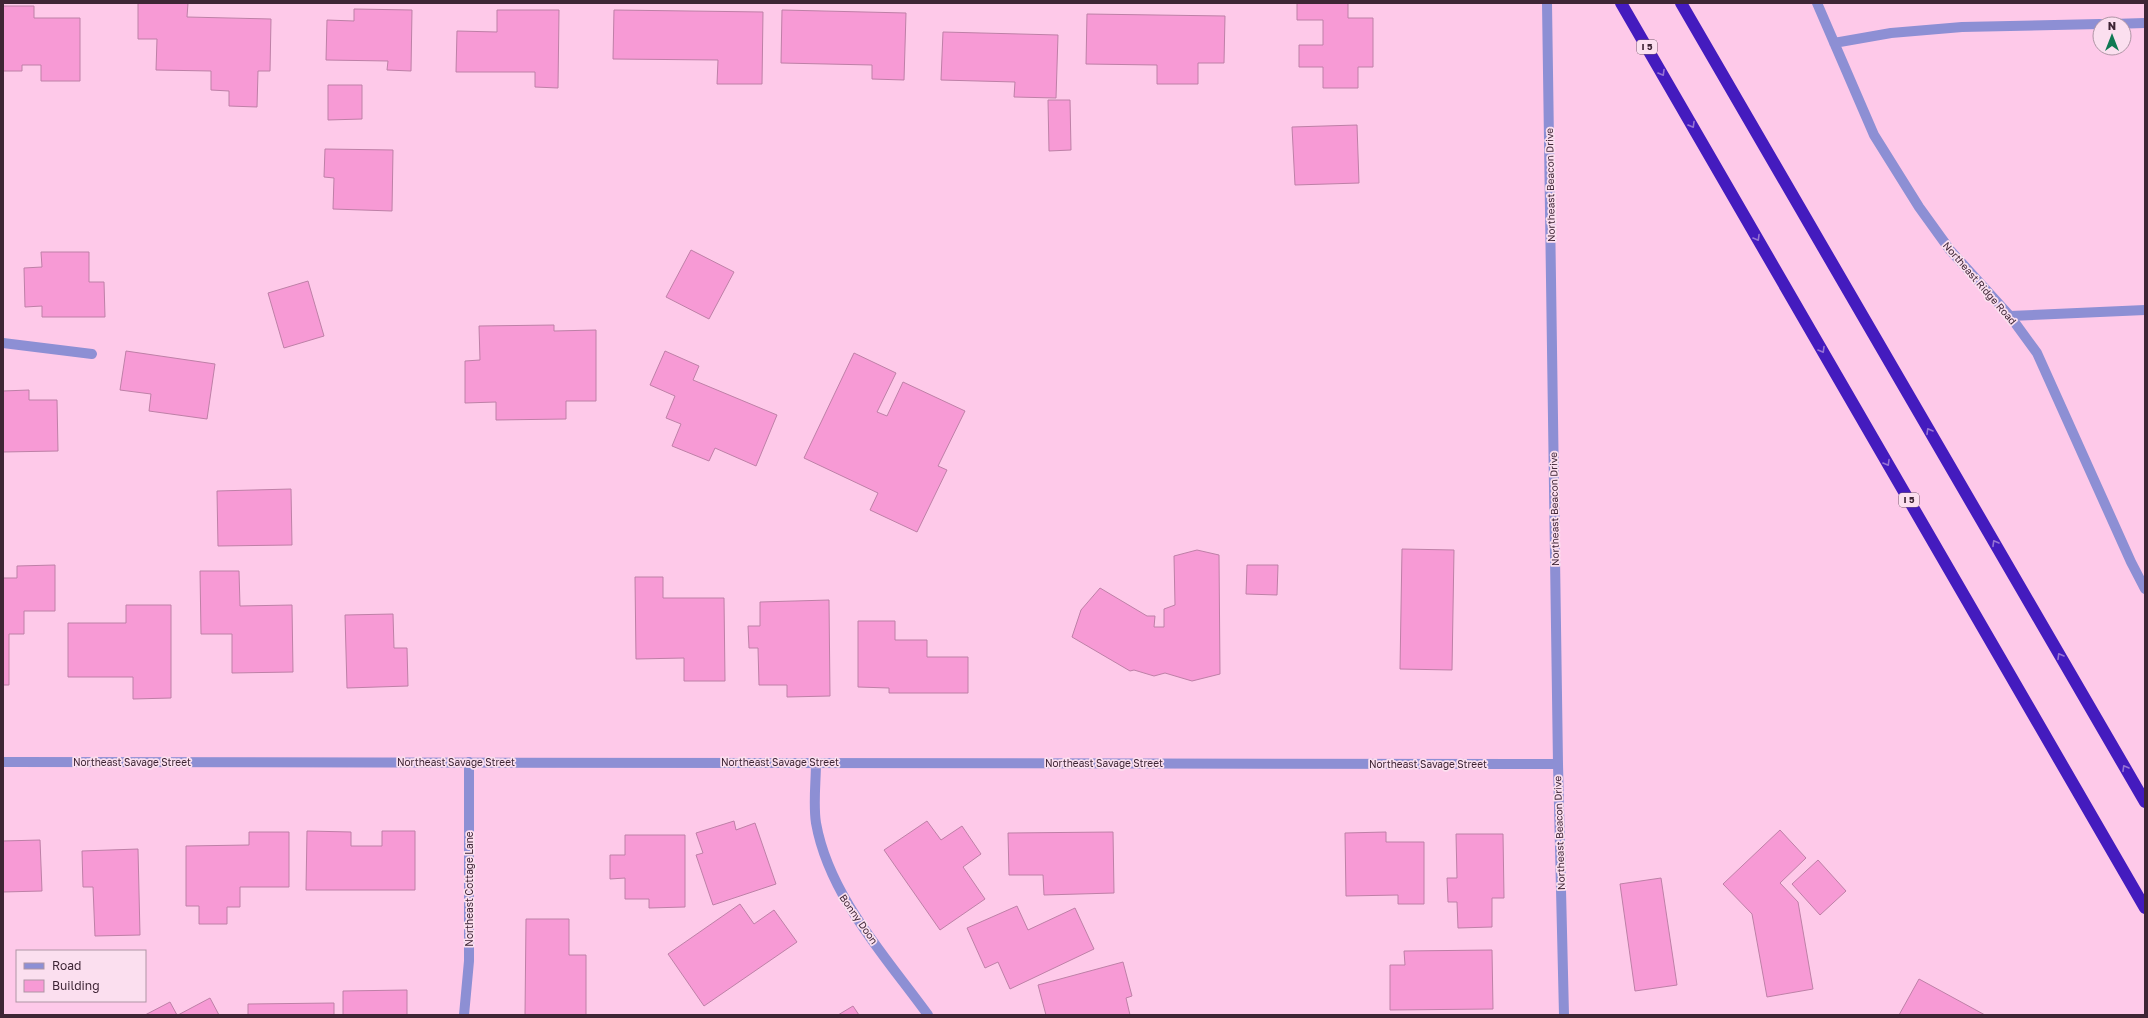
<svg xmlns="http://www.w3.org/2000/svg" width="2148" height="1018" viewBox="0 0 2148 1018" font-family="'Golos Text',sans-serif">
  <style>
    .building { fill: #f79ad5; stroke: #be80a7 }
    .lines { fill: none; stroke-linecap: round; stroke-linejoin: round }
    .minor { stroke: #8d8fd4; stroke-width: 10 }
    .highway { stroke: #441bbe; stroke-width: 12 }
    .oneway { stroke: #9673d4 }
    .labels { text-anchor: middle; stroke-width: 3.5; stroke-linejoin: round; paint-order: stroke }
    .shield { fill: #fbdfef; stroke: #775d6d; stroke-width: 1 }
    .shield-label { font-size: 9px; font-weight: bold; fill: #3e2535 }
    .street-label { font-size: 10px; fill: #3e2535; stroke: #fbdfef }
  </style>
  <rect width="100%" height="100%" fill="#fec9e9"/>
  <path class="building" d="M138 3H188L187 17 271 19 270 71H258L257 107 229 106V91L211 90V71L156 70 157 39H138Z
    M1297 3H1348V18H1373V67H1358V88H1323V67H1299V45H1323V20H1297Z
    M3 6H34V18H80V81H41V65H22V71H3Z
    M354 9 412 10 411 71 387 70 388 61 326 60 327 20 354 21Z
    M497 10H559L558 88 535 87V72H456L457 31 497 32Z
    M614 10 763 12 762 84H717L718 60 613 59Z
    M782 10 906 13 904 80 872 79V65L781 63Z
    M1087 14 1225 16 1224 63H1198V84H1157V65L1086 64Z
    M943 32 1058 35 1056 98 1014 97 1015 82 941 80Z
    M328 85H362V119L328 120Z
    M1048 100H1070L1071 150 1049 151Z
    M1357 125 1359 183 1295 185 1292 127Z
    M325 149 393 150 392 211 333 209 334 178 324 177Z
    M691 250 734 272 709 319 666 297Z
    M41 252H89V282H104L105 317H42V306L25 307 24 268 42 267Z
    M308 281 324 336 284 348 268 293Z
    M554 325V331L596 330V401H566V419L496 420V402L465 403V361L480 360 479 326Z
    M126 351 215 364 207 419 149 411 151 394 120 390Z
    M665 351 699 366 693 380 777 415 756 466 715 448 709 461 672 446 681 424 666 418 675 396 650 385Z
    M854 353 896 373 877 412 887 416 903 382 965 411 938 466 947 470 917 532 870 510 878 493 804 458Z
    M29 390V400H57L58 451 3 452V391Z
    M291 489 292 545 218 546 217 491Z
    M1402 549 1454 550 1452 670 1400 669Z
    M1197 550 1219 555 1220 674 1192 681 1165 673 1154 676 1134 670 1130 671 1072 637 1081 610 1100 588 1147 616H1155L1154 627H1164V609L1175 605 1174 556Z
    M55 565V611H24V634H9V685H3V578H17V566Z
    M1247 565H1278L1277 595 1246 594Z
    M200 571H239L240 606 292 605 293 672 232 673V634H201Z
    M635 577H663V598H724L725 681H684V658L636 659Z
    M829 600 830 696 787 697V685H759L758 648H749L748 626H760V602Z
    M126 605H171V698L133 699V677H68V623H126Z
    M393 614 394 648H407L408 686 347 688 345 615Z
    M858 621H895V640H927V657H968V693H889V688L858 687Z
    M734 821 736 830 755 823 776 884 713 905 696 855 703 853 696 833Z
    M927 821 941 840 962 826 981 854 963 867 985 899 940 930 884 850Z
    M1780 830 1806 858 1780 883 1798 902 1813 989 1767 997 1752 914 1723 884Z
    M307 831 351 832V846H382V831H415V890H306Z
    M249 832H289V887H240V907H227V924H199V906H186V846L249 845Z
    M1113 832 1114 893 1044 895 1043 875H1009L1008 833Z
    M1386 832V842H1424V904H1398V895L1346 896 1345 833Z
    M1456 834H1503L1504 898H1492V927L1458 928 1457 902H1448L1447 878H1457Z
    M625 835H685V907L649 908V899H625V878L610 879V855H625Z
    M40 840 42 891 3 892V841Z
    M138 849 140 935 95 936 93 887H83L82 851Z
    M1818 860 1846 891 1820 915 1792 884Z
    M1661 878 1677 985 1635 991 1620 884Z
    M740 904 754 924 774 910 797 942 704 1006 668 954Z
    M1017 906 1028 930 1075 908 1094 949 1010 989 998 962 985 968 967 928Z
    M526 919H569V955H586V1015H525Z
    M1492 950 1493 1009 1390 1010V965H1405L1404 951Z
    M1123 962 1132 996 1126 998 1130 1015H1046L1038 985Z
    M1919 979 1985 1015H1899Z
    M407 990V1015H343V991Z
    M210 998 219 1015H178Z
    M170 1002 177 1015H145Z
    M334 1003V1015H248V1004Z
    M853 1006 859 1015H838Z"/>
  <g class="lines">
    <path class="minor" d="M1547 3 1558 764 1564 1015
      M1817 3 1874 135 1919 207 1950 250 2010 316 2037 353 2131 562 2145 589
      M2112 24 2145 23
      M1834 43 1891 33 1962 27 2100 24
      M2010 316 2145 310
      M3 343 92 354
      M3 762 1558 764
      M816 762C816 782 813 804 816 823 829 896 886 957 928 1015
      M464 1015 469 961V762"/>
    <path class="highway" d="M1621 3 2145 908
      M1681 3 2145 802"/>
  </g>
  <defs><path id="oneway-chevron" d="M-2-3.5L2.5 0L-2 3.5" fill="none" stroke-width="1.6" stroke-linecap="round" stroke-linejoin="round"/></defs>
  <g class="oneway">
    <use href="#oneway-chevron" transform="translate(1662 73) rotate(60)"/>
    <use href="#oneway-chevron" transform="translate(1692 125) rotate(60)"/>
    <use href="#oneway-chevron" transform="translate(1757 238) rotate(60)"/>
    <use href="#oneway-chevron" transform="translate(1822 350) rotate(60)"/>
    <use href="#oneway-chevron" transform="translate(1929 431) rotate(-120)"/>
    <use href="#oneway-chevron" transform="translate(1887 463) rotate(60)"/>
    <use href="#oneway-chevron" transform="translate(1995 543) rotate(-120)"/>
    <use href="#oneway-chevron" transform="translate(2060 656) rotate(-120)"/>
    <use href="#oneway-chevron" transform="translate(2125 768) rotate(-120)"/>
  </g>
  <g class="labels">
    <g class="shield">
      <rect x="1637" y="40" width="20" height="14" rx="3"/>
      <rect x="1899" y="493" width="20" height="14" rx="3"/>
    </g>
    <g class="shield-label">
      <text x="1647" y="50">I 5</text>
      <text x="1909" y="503">I 5</text>
    </g>
    <g class="street-label">
      <text transform="translate(1550 185) rotate(-91)" y="4">Northeast Beacon Drive</text>
      <text transform="translate(1980 283) rotate(49)" y="4">Northeast Ridge Road</text>
      <text transform="translate(1554 509) rotate(-91)" y="4">Northeast Beacon Drive</text>
      <text x="132" y="766">Northeast Savage Street</text>
      <text x="456" y="766">Northeast Savage Street</text>
      <text x="780" y="766">Northeast Savage Street</text>
      <text x="1104" y="767">Northeast Savage Street</text>
      <text x="1428" y="768">Northeast Savage Street</text>
      <text transform="translate(1559 833) rotate(-92)" y="4">Northeast Beacon Drive</text>
      <text transform="translate(469 889) rotate(-90)" y="4">Northeast Cottage Lane</text>
      <text transform="translate(859 919) rotate(55)" y="4">Bonny Doon</text>
    </g>
  </g>
  <rect width="2148" height="1018" fill="none" stroke="#3e2535" stroke-width="8"/>
  <rect x="16" y="950" width="130" height="52" fill="#fbdfef" stroke="#af95a5"/>
  <rect x="24" y="963" width="20" height="6" fill="#8d8fd4" stroke="#af95a5"/>
  <text x="52" y="970" font-size="12" fill="#3e2535">Road</text>
  <rect x="24" y="980" width="20" height="12" fill="#f79ad5" stroke="#af95a5"/>
  <text x="52" y="990" font-size="12" fill="#3e2535">Building</text>
  <g transform="translate(2112 36)"><circle r="19" fill="#fbdfef" stroke="#af95a5"/>
  <path d="M0-3L7 15L0 10L-7 15Z" fill="#107953"/>
  <text y="-6" font-size="11" font-weight="bold" text-anchor="middle" fill="#3e2535">N</text>
  </g>
</svg>
